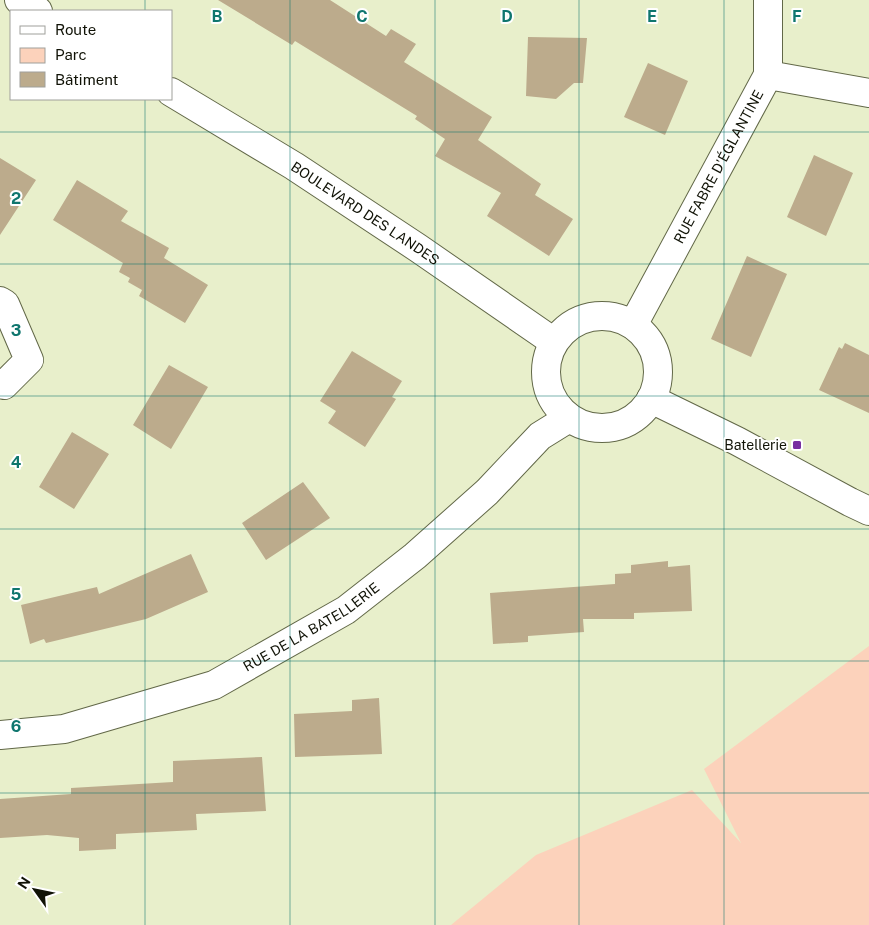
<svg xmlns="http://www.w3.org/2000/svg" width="869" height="925" viewBox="0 0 869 925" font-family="'Public Sans',sans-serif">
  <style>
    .green { fill: #fcd2bb }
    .building { fill: #bcab8c }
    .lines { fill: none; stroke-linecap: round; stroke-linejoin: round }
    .minor-casing { stroke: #626848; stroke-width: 30 }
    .minor { stroke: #fff; stroke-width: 28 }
    .grid { fill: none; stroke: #0f766e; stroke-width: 1; stroke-opacity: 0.55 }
    .poi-dot { fill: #782ea0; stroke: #fff; stroke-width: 2 }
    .labels { text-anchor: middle; stroke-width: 4; stroke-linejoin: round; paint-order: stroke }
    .street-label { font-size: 14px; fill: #101206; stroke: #fff }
    .poi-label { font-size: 14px; fill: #101206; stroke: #fff; text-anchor: end }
    .grid-label { font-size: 16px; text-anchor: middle; font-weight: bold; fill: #0f766e; stroke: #fff; stroke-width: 4; stroke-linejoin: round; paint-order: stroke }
  </style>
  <rect width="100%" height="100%" fill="#e8efcb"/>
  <path class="green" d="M869 646V925H451L536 855 692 790 741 843 704 769Z"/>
  <path class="building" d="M218 0H330L386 36 391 29 416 44 404 62 492 117 478 140 541 184 535 195 573 219 549 256 487 216 501 193 435 156 445 139 415 119 417 116 295 41 292 45Z
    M528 37 587 38 583 83H574L556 99 526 96Z
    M648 63 688 81 665 135 624 117Z
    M814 155 853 173 826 236 787 217Z
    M0 158 36 180 0 235Z
    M77 180 128 211 121 221 169 248 164 258 208 285 185 323 139 296 142 290 128 282 130 278 119 272 123 263 53 220Z
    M747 256 787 274 751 357 711 339Z
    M845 343 869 355V413L819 390 839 347 842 349Z
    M352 351 402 381 392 397 396 399 365 447 328 423 336 411 320 401Z
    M169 365 208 387 171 449 133 425Z
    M72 432 109 454 74 509 39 487Z
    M303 482 330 518 266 560 242 523Z
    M191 554 208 592 146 619 46 643 44 639 30 644 21 605 97 587 99 594Z
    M668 561V567L690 565 692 611 634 613V619H583L584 632 528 636V642L493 644 490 593 615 584V574L631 573V565Z
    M379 698 382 754 295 757 294 714 352 711V700Z
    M262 757 266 811 196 814 197 830 116 834V849L79 851V838L47 835 0 838V799L71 794V788L173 782V761Z"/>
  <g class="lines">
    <g class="minor-casing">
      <g id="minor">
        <path d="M19 0 38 11"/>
        <path d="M768 75 869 93"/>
        <path id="s1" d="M171 92 294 166 418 248 554 342"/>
        <path d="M0 301 5 304 29 360 4 385 0 384"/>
        <circle cx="602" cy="372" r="56"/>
        <path id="s2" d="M633 325 768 75V0"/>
        <path d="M651 399 737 441 850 502 869 511"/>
        <path id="s3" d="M0 735 64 729 214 685 346 610 415 556 487 492 540 436 569 418"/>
      </g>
    </g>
    <use href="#minor" class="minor"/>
  </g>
  <path class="grid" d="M145 0V11M290 0V925M435 0V925M579 0V925M724 0V925M145 99V925M0 132H869M0 264H869M0 396H869M0 529H869M0 661H869M0 793H869"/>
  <rect class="poi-dot" x="792" y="440" width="10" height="10" rx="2.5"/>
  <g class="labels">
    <g class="street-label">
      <text dy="5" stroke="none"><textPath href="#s2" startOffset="180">RUE FABRE D'ÉGLANTINE</textPath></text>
      <text dy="5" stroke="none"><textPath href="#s1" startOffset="229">BOULEVARD DES LANDES</textPath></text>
      <text dy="5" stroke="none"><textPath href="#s3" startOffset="334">RUE DE LA BATELLERIE</textPath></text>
    </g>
    <g class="poi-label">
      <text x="787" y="450">Batellerie</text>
    </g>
  </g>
  <g class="grid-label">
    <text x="217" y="22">B</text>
    <text x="362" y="22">C</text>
    <text x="507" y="22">D</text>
    <text x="652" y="22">E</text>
    <text x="797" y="22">F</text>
    <text x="16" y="204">2</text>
    <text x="16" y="336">3</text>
    <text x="16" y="468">4</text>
    <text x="16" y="600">5</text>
    <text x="16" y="732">6</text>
  </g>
  <rect x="10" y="10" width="162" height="90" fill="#ffffff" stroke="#9fa09b"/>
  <rect x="20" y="26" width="25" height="8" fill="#ffffff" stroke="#9fa09b"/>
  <text x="55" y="35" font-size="15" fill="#101206">Route</text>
  <rect x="20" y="48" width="25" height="15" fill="#fcd2bb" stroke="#9fa09b"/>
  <text x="55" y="60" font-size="15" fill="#101206">Parc</text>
  <rect x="20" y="72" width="25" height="15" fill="#bcab8c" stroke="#9fa09b"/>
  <text x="55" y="85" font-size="15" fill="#101206">Bâtiment</text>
  <g transform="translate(35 890) rotate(303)" stroke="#ffffff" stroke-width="4" paint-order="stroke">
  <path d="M0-4L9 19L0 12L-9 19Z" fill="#101206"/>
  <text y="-8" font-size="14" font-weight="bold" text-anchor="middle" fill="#101206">N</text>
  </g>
</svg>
